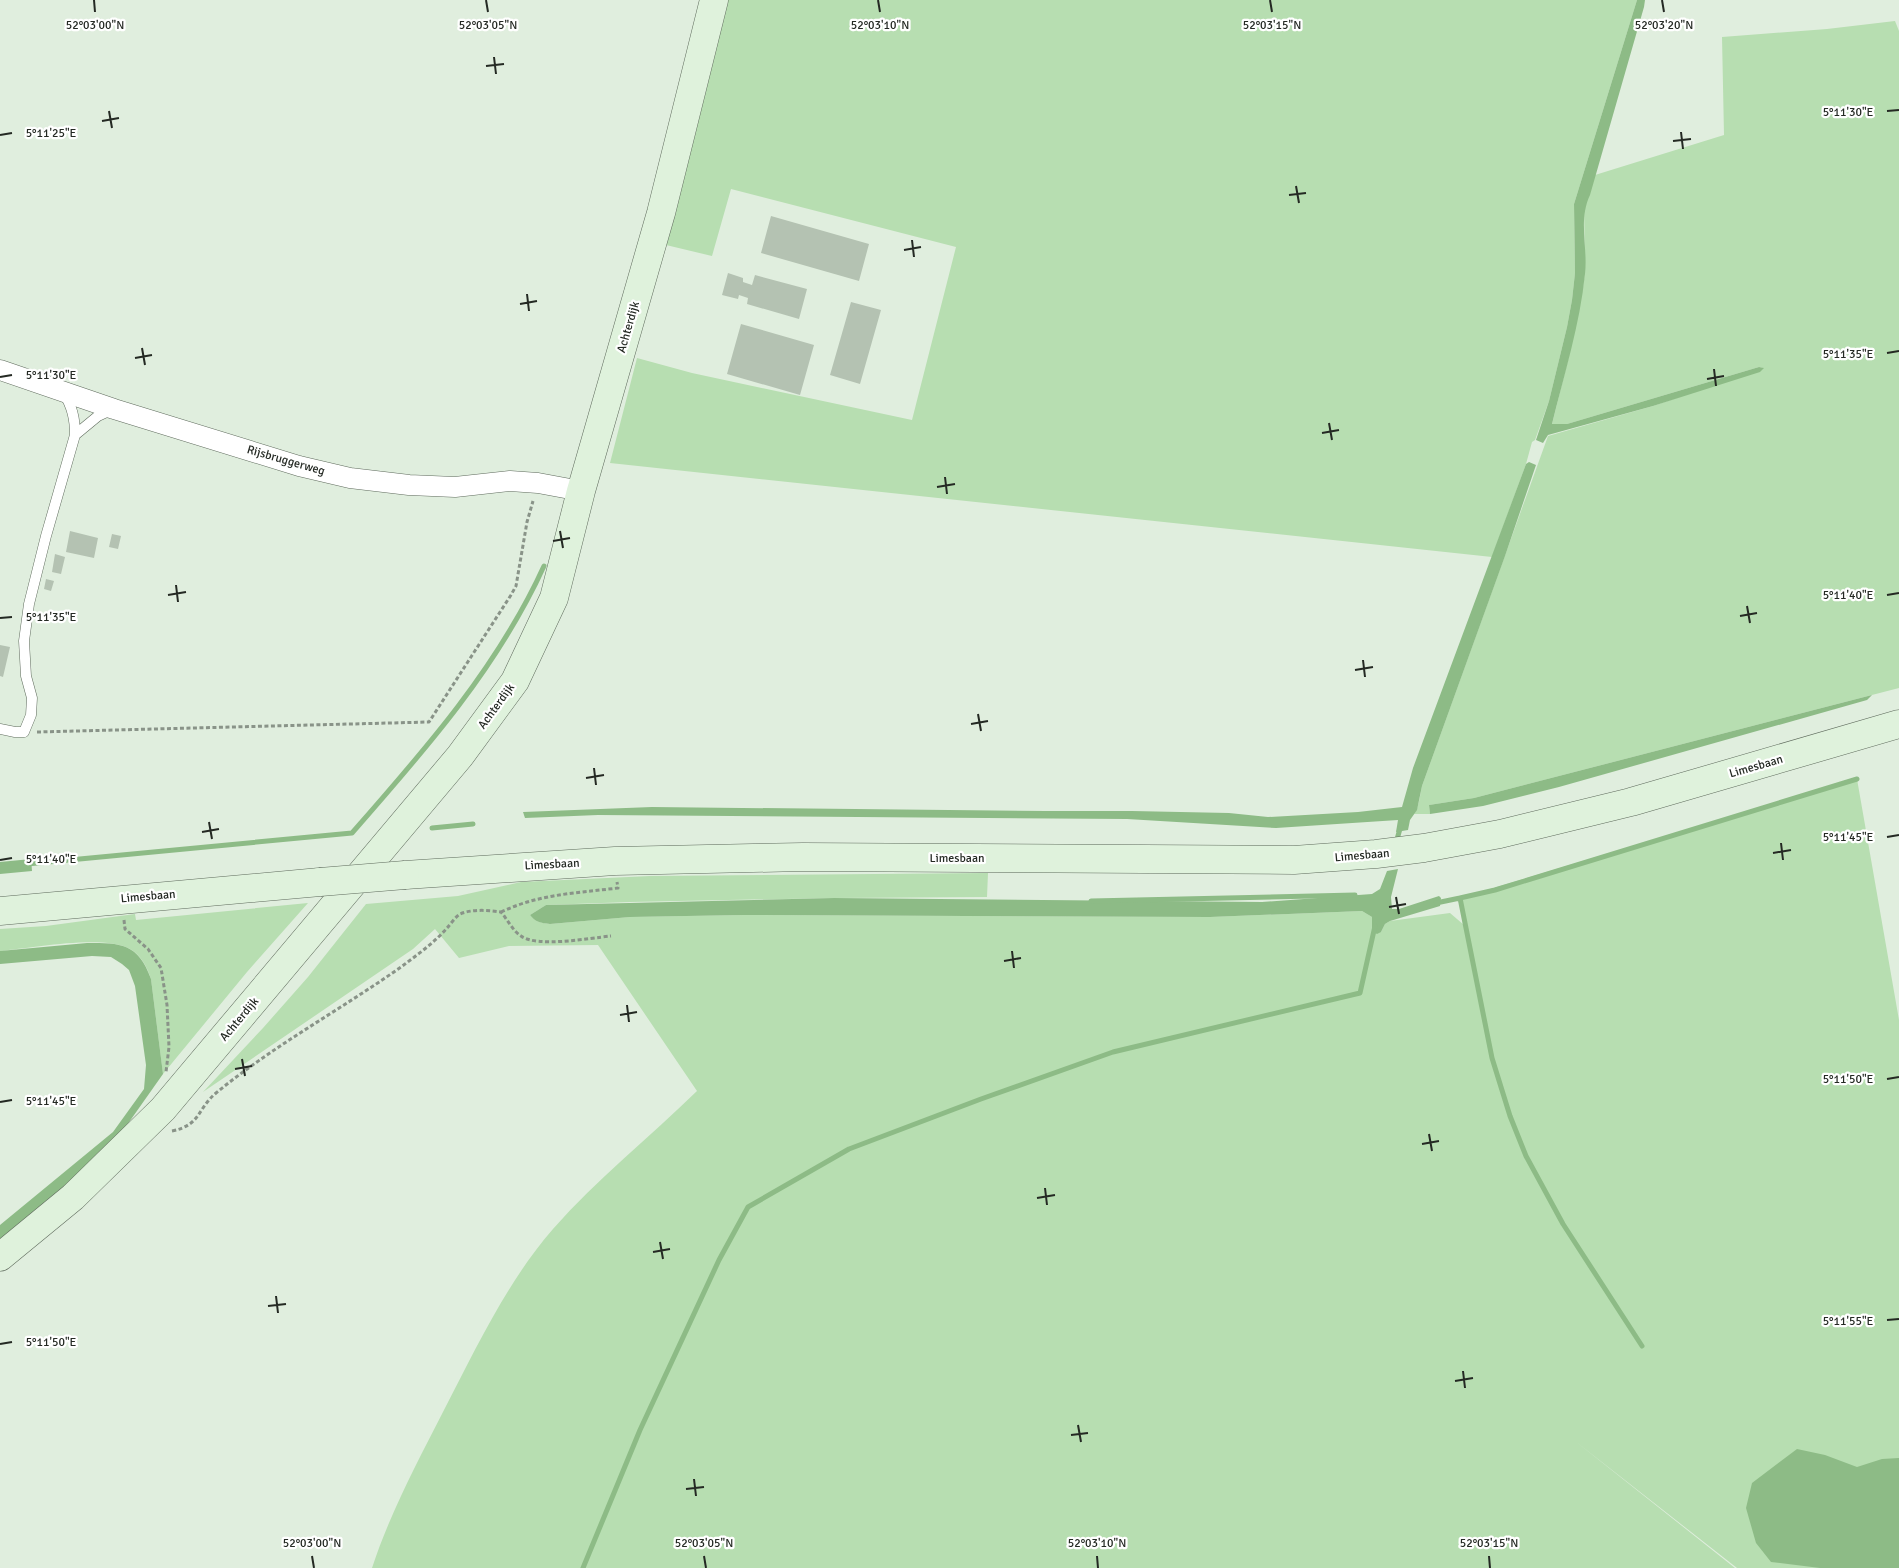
<svg xmlns="http://www.w3.org/2000/svg" width="1899" height="1568" viewBox="0 0 1899 1568" font-family="Signika,sans-serif">
  <style>
    .green { fill: #b7deb1 }
    .water { fill: #8dbb86 }
    .lines { fill: none; stroke-linecap: round; stroke-linejoin: round }
    .stream { stroke: #8dbb86; stroke-width: 5 }
    .building { fill: #b4c2b2 }
    .lane-casing { stroke: #5f6b5d; stroke-width: 11 }
    .street-casing { stroke: #5f6b5d; stroke-width: 21 }
    .secondary-casing { stroke: #5f6b5d; stroke-width: 29 }
    .path { stroke: #899388; stroke-width: 3; stroke-dasharray: 4 2.5; stroke-linecap: butt }
    .lane { stroke: #fff; stroke-width: 10 }
    .street { stroke: #fff; stroke-width: 20 }
    .secondary { stroke: #dff2dc; stroke-width: 28 }
    .secondary-bridge-casing { stroke: #5f6b5d; stroke-width: 29; stroke-linecap: butt }
    .secondary-bridge { stroke: #dff2dc; stroke-width: 28 }
    .ticks { fill: none; stroke: #242923; stroke-width: 2 }
    .labels { text-anchor: middle; stroke-width: 4.5; stroke-linejoin: round; paint-order: stroke }
    .street-label { font-size: 12px; fill: #242923; stroke: #fff }
    .ticks-label { font-size: 12px; text-anchor: middle; fill: #242923; stroke: #fff; stroke-width: 4.5; stroke-linejoin: round; paint-order: stroke }
  </style>
  <rect width="100%" height="100%" fill="#e0eede"/>
  <path class="green" d="M728 0H1637L1574 204 1575 273 1572 300 1567 327 1549 401 1535 440 1532 442 1526 464 1492 557 610 463 637 358 692 373 912 420 956 247 731 189 712 256 666 245Z
    M1895 21 1899 31V688L1474 798 1429 805 1430 814H1414C1419 807 1420 795 1422 786L1548 436 1653 406 1763 368 1759 367 1567 424H1552L1568 360 1583 287 1585 272 1584 207 1595 175 1724 135 1722 37 1827 29Z
    M1857 779 1899 1020V1568H1737L1575 1441 1735 1568H372C390 1513 418 1461 444 1410 476 1348 507 1282 553 1229 597 1179 650 1137 697 1091L598 945 509 946 459 958 435 929 413 949 203 1092 263 1028 308 977 366 904 458 896 521 882 650 876 988 873 987 897 834 898 630 902 546 905 530 915C535 922 542 923 550 924L630 917 743 915 1210 917 1362 911 1372 917V931L1381 932 1385 924 1390 921 1450 913 1464 925 1460 898Z
    M308 903 247 972 163 1074 151 979C147 967 141 955 130 949 104 934 31 948 0 951V929L46 926 135 914 136 920Z"/>
  <path class="water" d="M1637 0H1645L1644 7 1590 195C1578 220 1588 247 1585 274 1580 324 1564 375 1552 424H1567L1759 367 1764 368 1760 372 1653 406 1548 435 1543 443 1536 440 1549 401 1567 327 1572 300 1575 273 1574 204Z
    M1529 462 1536 465 1505 556 1422 786 1417 810 1410 820 1408 830 1396 832 1398 820 1276 828 1127 819 598 815 525 818 523 812 652 807 1045 811H1132L1229 813 1268 817 1358 812 1402 807 1413 768 1526 464Z
    M1872 695 1867 700 1559 787 1483 806 1430 814 1429 805 1474 798Z
    M31 859 32 871 0 874V862Z
    M1398 869 1391 897 1392 909H1399L1439 896 1441 898 1440 906 1390 921 1385 924 1381 932 1377 934 1372 931V917L1362 911 1210 917 743 915 630 917 550 924C541 923 535 922 530 915L546 905 834 898 1262 902 1372 894 1380 889 1387 871Z
    M87 943C121 943 138 943 151 979L163 1074 115 1142 73 1182 0 1239V1225L113 1132 144 1089 146 1065 135 986 129 970 122 964 111 957 92 956 0 964V951Z
    M1797 1449 1825 1455 1857 1467 1882 1459 1899 1458V1568H1820L1771 1562 1756 1543 1746 1508 1752 1483Z"/>
  <g class="lines">
    <path class="stream" d="M432 828 473 824
      M1396 843 1401 825
      M27 864 352 833C425 750 498 667 544 566
      M1460 898 1495 890 1857 779
      M1091 901 1355 895
      M1436 903 1460 898 1492 1058 1510 1116 1526 1156 1563 1224 1642 1346
      M583 1568 640 1430 719 1260 748 1207 849 1149 981 1099 1113 1052 1360 993 1375 926"/>
  </g>
  <path class="building" d="M771 216 869 244 859 281 761 253Z
    M728 273 743 278V282L752 285 755 275 807 289 799 319 747 304 748 298 739 295 738 299 722 295Z
    M851 302 881 310 860 384 830 375Z
    M741 324 814 345 800 395 727 374Z
    M70 531 98 538 94 558 66 552Z
    M112 534 121 536 118 549 109 547Z
    M55 554 65 557 61 574 52 572Z
    M46 579 54 581 51 591 44 589Z
    M0 645 10 647 3 677 0 676Z"/>
  <g class="lines">
    <g class="lane-casing">
      <path id="lane" d="M75 435 98 416 111 410
        M0 729 15 732H24L31 715 32 698 26 676 24 641 29 604 46 536 75 435C75 418 72 407 64 393"/>
    </g>
    <g class="street-casing">
      <path id="street" d="M0 370 114 409 299 466 350 478 409 485 455 487 510 481 538 483 581 491"/>
    </g>
    <g class="secondary-casing">
      <path id="secondary" d="M405 875 615 861 803 857 1294 860 1376 854 1424 848 1500 834 1631 802 1899 724
        M0 911 320 882
        M0 1257 73 1197 163 1109 460 756 515 681 554 598 581 491 661 213 714 0"/>
    </g>
    <path class="path" d="M37 732 429 722 511 595 516 586 527 522 533 501
      M501 912C539 894 577 893 618 888L617 882
      M124 920 125 929 148 949 161 968 167 1005 169 1047 166 1072
      M172 1131C201 1125 197 1109 216 1093 273 1046 340 1010 401 967 417 955 434 943 447 928 451 924 455 917 460 914 472 909 488 910 501 912 507 919 513 931 521 936 537 948 590 938 611 936"/>
    <use href="#lane" class="lane"/>
    <use href="#street" class="street"/>
    <use href="#secondary" class="secondary"/>
    <g class="secondary-bridge-casing">
      <path id="secondary-bridge" d="M320 882 405 875"/>
    </g>
    <use href="#secondary-bridge" class="secondary-bridge"/>
  </g>
  <path class="ticks" d="M94 0 95 12M486 0 488 12M878 0 880 12M1270 0 1272 12M1662 0 1664 12M494 57 496 74M486 66 504 64M109 111 112 128M1887 111 1899 110M102 121 119 118M1681 132 1683 149M0 135 12 133M1673 141 1691 139M1296 186 1299 203M1289 195 1306 193M912 240 914 257M904 250 921 247M527 294 529 311M520 304 537 301M142 348 145 365M1887 353 1899 351M135 358 152 355M1714 369 1716 386M0 377 12 375M1707 379 1724 376M1329 423 1332 440M1322 433 1339 430M945 477 947 494M937 487 955 484M560 531 563 548M553 541 570 538M176 585 178 602M168 595 186 592M1887 595 1899 593M1747 606 1750 623M1740 616 1757 613M0 618 12 617M1363 660 1365 677M1355 670 1373 667M978 714 981 731M971 724 988 721M594 768 596 785M586 778 604 775M209 822 212 839M202 832 219 829M1887 837 1899 835M1781 843 1783 860M1773 853 1791 850M0 860 12 858M1396 897 1399 914M1389 907 1406 904M1012 951 1014 968M1004 961 1021 958M627 1005 629 1022M620 1015 637 1012M242 1059 245 1076M235 1069 252 1066M1887 1079 1899 1077M0 1102 12 1100M1429 1134 1432 1151M1422 1144 1439 1141M1045 1188 1047 1205M1037 1198 1055 1195M660 1242 663 1259M653 1252 670 1249M276 1296 278 1313M268 1306 286 1304M1887 1320 1899 1319M0 1344 12 1342M1463 1371 1465 1388M1455 1381 1473 1378M1078 1425 1081 1442M1071 1435 1088 1433M694 1479 696 1496M686 1489 704 1487M312 1556 314 1568M704 1556 706 1568M1097 1556 1098 1568M1489 1556 1490 1568"/>
  <g class="labels">
    <g class="street-label">
      <text transform="translate(628 327) rotate(-74)" y="4">Achterdijk</text>
      <text transform="translate(286 460) rotate(16)" y="4">Rijsbruggerweg</text>
      <text transform="translate(496 706) rotate(-54)" y="4">Achterdijk</text>
      <text transform="translate(1756 766) rotate(-16)" y="4">Limesbaan</text>
      <text transform="translate(1362 855) rotate(-5)" y="4">Limesbaan</text>
      <text x="957" y="862">Limesbaan</text>
      <text transform="translate(552 864) rotate(-3)" y="4">Limesbaan</text>
      <text transform="translate(148 896) rotate(-5)" y="4">Limesbaan</text>
      <text transform="translate(239 1019) rotate(-50)" y="4">Achterdijk</text>
    </g>
  </g>
  <g class="ticks-label">
    <text x="95" y="29">52°03'00"N</text>
    <text x="488" y="29">52°03'05"N</text>
    <text x="880" y="29">52°03'10"N</text>
    <text x="1272" y="29">52°03'15"N</text>
    <text x="1664" y="29">52°03'20"N</text>
    <text x="1848" y="116">5°11'30"E</text>
    <text x="51" y="137">5°11'25"E</text>
    <text x="1848" y="358">5°11'35"E</text>
    <text x="51" y="379">5°11'30"E</text>
    <text x="1848" y="599">5°11'40"E</text>
    <text x="51" y="621">5°11'35"E</text>
    <text x="1848" y="841">5°11'45"E</text>
    <text x="51" y="863">5°11'40"E</text>
    <text x="1848" y="1083">5°11'50"E</text>
    <text x="51" y="1105">5°11'45"E</text>
    <text x="1848" y="1325">5°11'55"E</text>
    <text x="51" y="1346">5°11'50"E</text>
    <text x="312" y="1547">52°03'00"N</text>
    <text x="704" y="1547">52°03'05"N</text>
    <text x="1097" y="1547">52°03'10"N</text>
    <text x="1489" y="1547">52°03'15"N</text>
  </g>
</svg>
